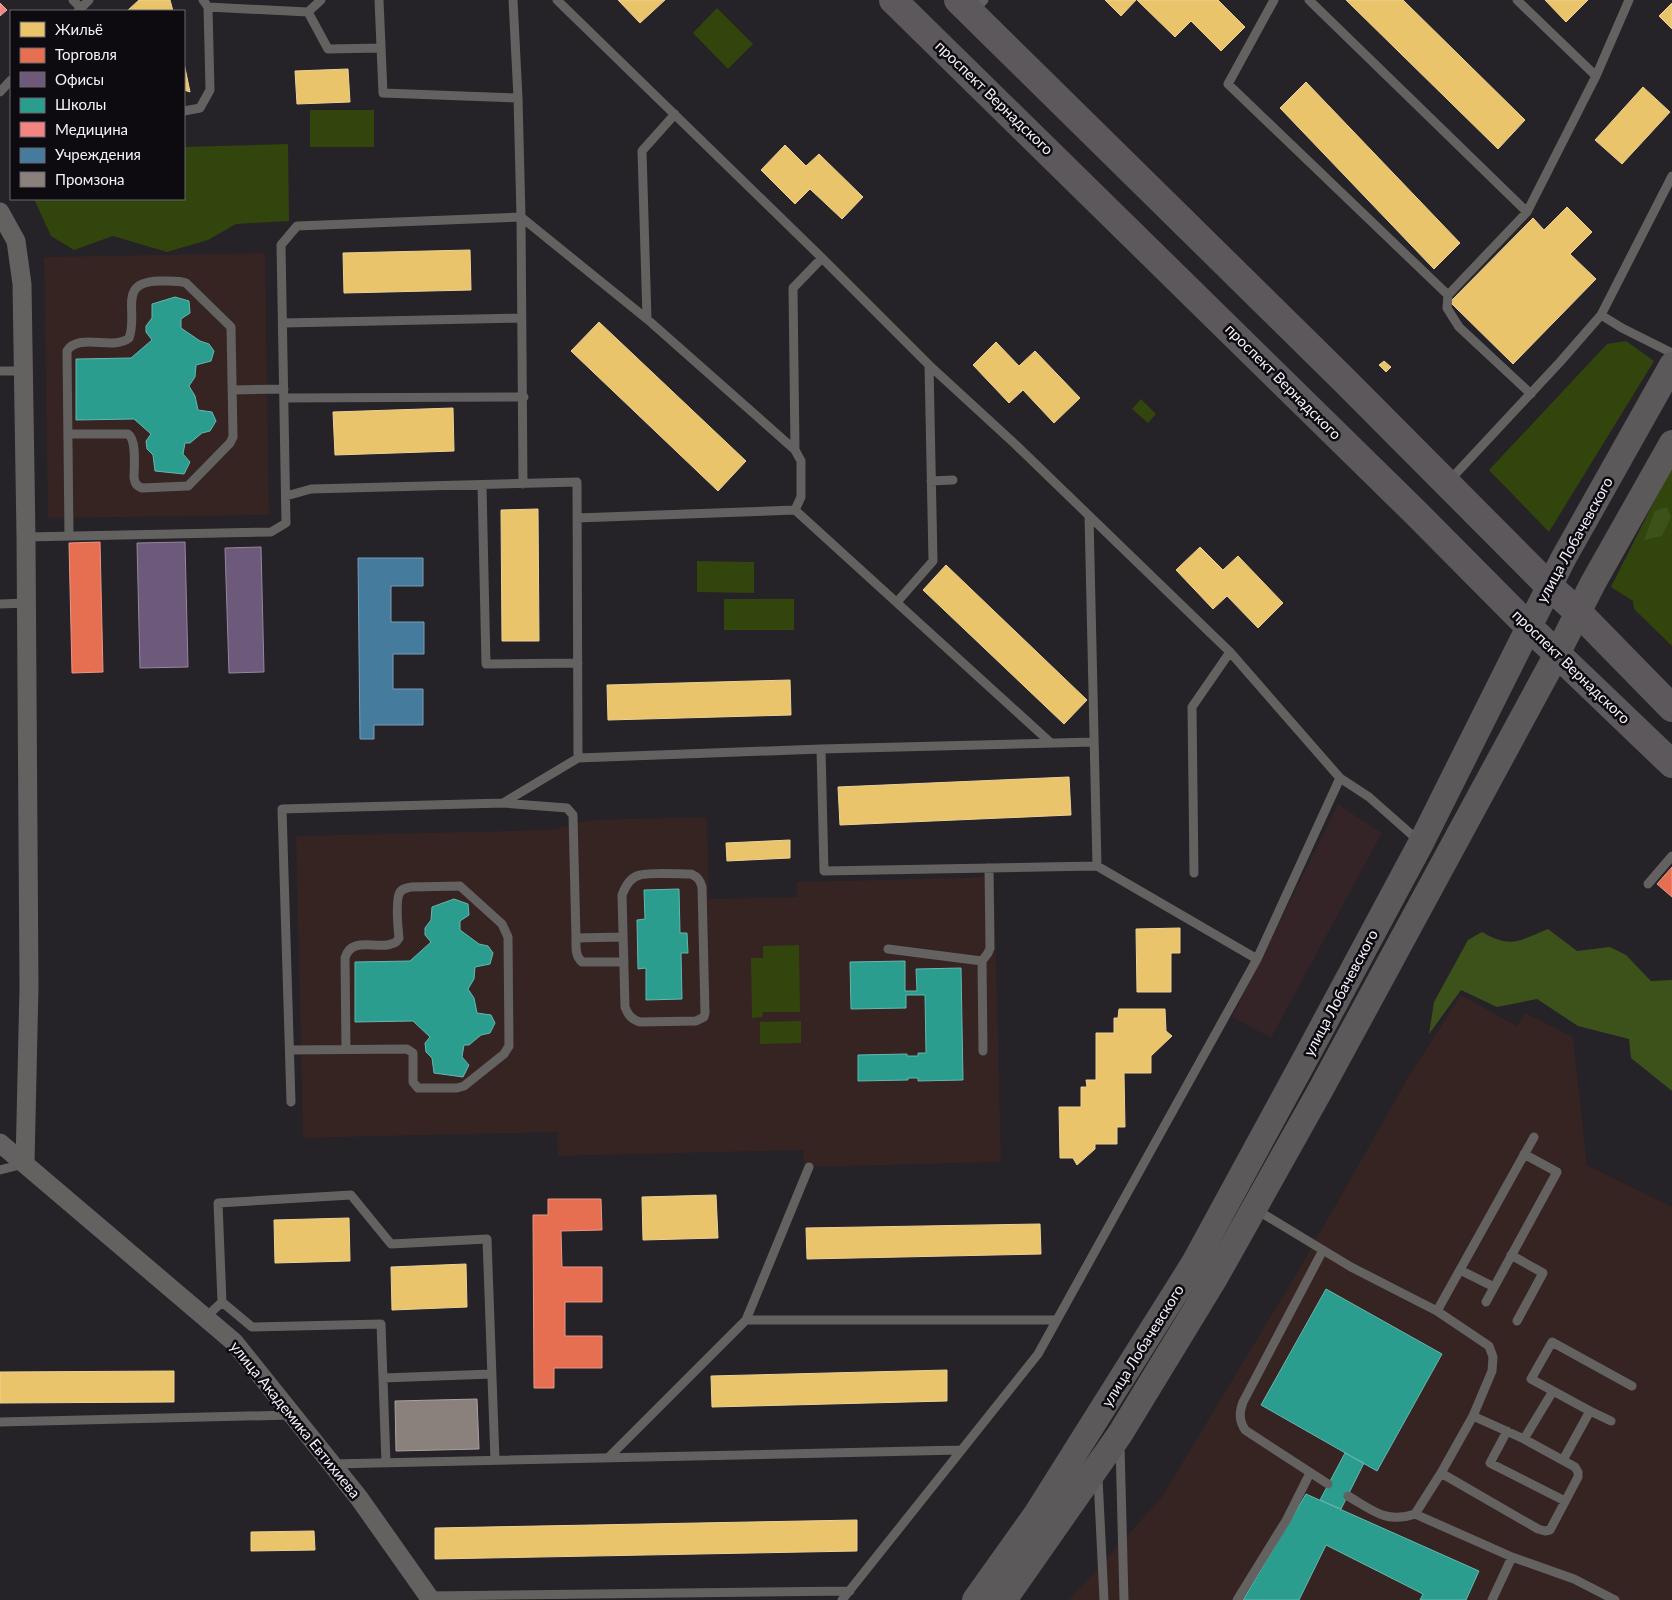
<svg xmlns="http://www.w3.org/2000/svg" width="1672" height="1600" viewBox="0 0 1672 1600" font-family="Lato,sans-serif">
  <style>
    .industrial { fill: #342327 }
    .education { fill: #352422 }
    .green { fill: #32450c }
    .forest { fill: #3d521a }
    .homes { fill: #e9c46a; stroke: #edd195 }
    .shops { fill: #e76f51; stroke: #eb9684 }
    .offices { fill: #6d597a; stroke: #9686a0 }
    .schools { fill: #2a9d8f; stroke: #67b6af }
    .health { fill: #f28482; stroke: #f3a4a6 }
    .public { fill: #457b9d; stroke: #7a9eb9 }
    .industry { fill: #8a817c; stroke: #aaa2a2 }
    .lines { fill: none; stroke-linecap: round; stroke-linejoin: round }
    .lane { stroke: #646161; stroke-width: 9 }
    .street { stroke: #646161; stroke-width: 19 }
    .secondary { stroke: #5c595b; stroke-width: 26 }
    .primary { stroke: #5c585b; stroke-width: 28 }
    .labels { text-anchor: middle; stroke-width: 5; stroke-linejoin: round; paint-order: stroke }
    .street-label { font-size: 15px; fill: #f5f0fa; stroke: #0d0a10 }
  </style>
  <rect width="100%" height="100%" fill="#252228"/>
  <path class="industrial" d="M1338 804 1382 833 1271 1038 1232 1017Z"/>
  <path class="education" d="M265 253 269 515 48 518 44 257Z
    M707 817 709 899 797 897V882L994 877 1001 1162 804 1167 803 1150 558 1156 557 1132 303 1138 296 836 550 830 590 820Z
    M1461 995 1517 1026 1525 1013 1573 1037 1587 1165 1672 1207V1600H1069L1161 1498 1298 1271 1409 1076Z"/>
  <path class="green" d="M717 8 753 44 728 69 693 33Z
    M310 110H374V147H310Z
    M288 144 289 221 236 224 208 240 167 252 113 236 74 250 51 236 34 199H184V147Z
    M1626 341 1654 361 1549 532 1489 470 1607 344Z
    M1141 399 1156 414 1148 423 1132 409Z
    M1672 466V646L1634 609 1633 601 1611 587Z
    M697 561 754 562V593L697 592Z
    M724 599H794V630H724Z
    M799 945 800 1012H763L762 1017 752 1018 751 958H763V946Z
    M801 1021V1043L760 1044V1022Z"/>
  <path class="forest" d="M1667 507 1671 517 1662 536 1644 540 1655 511Z
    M1548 929 1577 951 1610 947 1626 955 1651 981 1672 980V1091L1631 1058 1629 1039 1578 1026 1537 999 1497 1007 1461 990 1429 1034 1434 1002 1468 940 1482 932C1512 949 1518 941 1548 929Z"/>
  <path class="homes" d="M139 0H170L173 11H127Z
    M618 0H665L640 23Z
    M1105 0H1136L1121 16Z
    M1137 0H1218L1245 27 1221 51 1191 21 1175 37Z
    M1346 0H1403L1525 120 1498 149Z
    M1545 0H1588L1566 22Z
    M1672 3V29L1659 16Z
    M184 63 190 92 184 90Z
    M348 69 350 102 297 104 295 71Z
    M1306 82 1460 243 1434 269 1280 108Z
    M1643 87 1670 112 1622 164 1595 140Z
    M785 145 806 166 819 154 863 197 842 219 810 189 795 204 761 170Z
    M1567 207 1592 232 1570 254 1596 279 1513 364 1450 302 1533 218 1544 230Z
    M470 250 471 290 344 293 343 253Z
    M599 322 746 461 718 491 571 351Z
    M996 342 1019 366 1035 351 1080 398 1054 423 1023 390 1009 403 973 365Z
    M1384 361 1391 367 1386 372 1379 365Z
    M453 408 454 451 335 455 333 412Z
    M538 509 539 641H502L501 510Z
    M1200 547 1223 570 1238 556 1283 603 1258 628 1227 596 1213 609 1176 570Z
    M946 565 1087 700 1064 724 923 590Z
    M790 680 791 715 608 720 607 685Z
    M1069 777 1071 815 840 825 838 787Z
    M790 840V858L727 861 726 843Z
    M1180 928V953H1171V992H1137L1136 929Z
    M1119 1009H1165L1166 1031 1172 1036 1151 1056V1073H1124L1125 1127H1117V1144H1095V1149L1077 1165 1073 1158H1060L1059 1107H1081V1087H1087L1086 1080H1096V1033H1114V1018H1118Z
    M716 1195 718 1238 643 1240 642 1197Z
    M349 1218 350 1261 275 1263 274 1220Z
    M1040 1224 1041 1254 807 1259 806 1228Z
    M466 1264 467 1307 392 1310 391 1267Z
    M947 1370V1401L712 1407 711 1376Z
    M174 1371V1402L0 1403V1372Z
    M857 1520V1551L435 1559V1528Z
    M314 1531 315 1550 251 1551V1532Z"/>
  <path class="shops" d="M100 542 103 672 72 673 69 543Z
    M1672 867V897L1657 884Z
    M548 1199H601L602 1230 561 1231 562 1267H602V1302H565V1336H602V1368H554V1388H534L533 1215H548Z"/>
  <path class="offices" d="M185 542 188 667 140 668 137 543Z
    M261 547 264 672 229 673 225 548Z"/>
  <path class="schools" d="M175 297 189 301 190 313 181 319V328L200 341 209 344 214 351 211 361 196 365 195 377 189 386 195 396 198 410 212 412 216 421 210 431 202 433 190 443H185L183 454 190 462 184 474 155 471 153 455 147 449 146 441 151 434 134 419 76 420V359L131 358 152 340 146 332V326L152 318V304Z
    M679 889 680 933H687L688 953H681L682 999 646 1000V968L638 969 637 920 645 919 644 890Z
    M454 899 468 904 469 915 460 921V930L479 944 488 946 493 953 490 964 475 967 474 979 468 989 474 998 477 1013 491 1015 495 1023 490 1033 481 1035 469 1045H464L462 1057 469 1065 463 1077 434 1073 432 1058 426 1052 425 1043 430 1037 413 1021 355 1022V962L410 961 431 942 425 935V928L431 920 432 907Z
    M905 961V991H917L916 969 961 968 963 1080 918 1081V1078H908V1080L858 1081V1055L907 1054V1056H918V1053H926L925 995H906V1008L851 1009 850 962Z
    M1326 1289 1442 1354 1377 1471 1261 1405Z
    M1345 1453 1364 1463 1341 1509 1320 1500Z
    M1306 1494 1479 1571 1466 1600H1420L1423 1594 1326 1545 1299 1600H1243Z"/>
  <path class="health" d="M0 3 7 10 0 16Z"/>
  <path class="public" d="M358 558H423V586H391V622H424V654H393V689H423V725H374V739H360Z"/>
  <path class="industry" d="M477 1399 479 1449 396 1451 395 1401Z"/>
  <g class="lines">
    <path class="lane" d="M73 0 81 8
      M379 0 383 93 518 98 513 0
      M557 0 822 258 929 365 1016 445 1230 652 1340 778 1369 797 1420 842
      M1274 0 1228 84 1448 295
      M1309 0 1527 212
      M1517 0 1596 76
      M208 7 308 12 321 0
      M78 11 89 0
      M974 11 984 0
      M308 12 328 49 381 48
      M0 92 11 80
      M518 98 521 217 647 319 795 450 801 461V497L795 510 577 518
      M184 111 200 108 210 90 208 7 203 0
      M1601 315 1672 176
      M647 319 642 151 675 114
      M283 323 521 318
      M0 371H23
      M233 390 284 389
      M1531 394 1459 327 1447 308 1448 295 1527 212 1596 76 1629 0
      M284 398 524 397
      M68 434H128C137 440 134 467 134 478 135 484 137 486 142 488L188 486 230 443 233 437 231 327 186 283C178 280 168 281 159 281 116 282 139 313 129 338 113 351 79 332 67 351L69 536
      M795 450 793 288 822 258
      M931 481 953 480
      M1449 481 1560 362 1601 315 1622 328 1672 353
      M482 486 486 664 578 663
      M286 496 311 489 577 482 578 758 821 749
      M795 510 1051 743
      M1089 516 1097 866
      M26 537 271 532 286 523 281 245 297 226 521 217 523 484
      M897 602 933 561 929 365
      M0 604 27 603
      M1094 742 821 749 824 871 1097 866 1257 959
      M503 803 578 758
      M1194 873 1192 707 1230 652
      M691 874C698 877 700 880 702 887L705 1013 704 1017 696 1021 640 1022C631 1019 628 1015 625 1007L622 895C625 887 630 877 640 875 652 872 678 874 691 874Z
      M1648 884 1672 856
      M576 938C576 947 575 956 582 962H624
      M888 949 982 961
      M290 1050 407 1049 413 1053V1082L418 1088H457L464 1086 504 1054 509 1046 508 937 502 924 460 886 411 887C407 888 403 888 400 892 395 900 398 928 399 938L396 942C380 952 352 934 345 958L346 1049
      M983 1051 982 961 988 953 990 948 989 868
      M291 1102 282 809 503 803 567 808 573 815 576 938 623 937
      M0 1170 24 1164
      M1255 1209 1351 1267 1437 1311 1489 1346 1493 1357 1492 1371 1473 1416 1441 1473 1415 1514 1512 1557
      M1323 1250 1243 1402C1239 1413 1239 1420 1245 1430L1328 1484
      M1511 1255 1543 1273 1517 1321
      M1460 1270 1494 1287
      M1486 1302 1557 1172 1524 1154
      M1437 1311 1534 1137
      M205 1318 222 1302
      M746 1320H1057
      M383 1378 492 1374
      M1590 1411 1611 1421
      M0 1422 292 1415
      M1507 1431 1490 1463 1565 1501
      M1524 1439 1553 1391
      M1120 1445 1124 1600
      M608 1458 746 1320 809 1167
      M1563 1460 1590 1411 1531 1379 1552 1342 1632 1386
      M386 1463 381 1324 252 1327 222 1302 218 1203 351 1195 391 1244 487 1239 495 1460
      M332 1464 961 1450
      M1441 1473 1538 1529 1545 1531 1550 1530 1578 1477V1472L1575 1467 1524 1439 1473 1416
      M1098 1478 1104 1600
      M1348 1496C1372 1510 1386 1524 1415 1514
      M428 1596 850 1591
      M842 1600 1038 1354 1257 959 1340 778
      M1237 1600 1287 1519 1310 1473
      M1492 1600 1512 1557 1574 1579 1615 1600"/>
    <path class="street" d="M0 212 16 241 22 284 26 537 29 987 25 1164
      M0 1143 234 1342 359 1498 431 1600"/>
    <path class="secondary" d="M975 1600 1037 1513 1194 1263 1304 1061 1421 843 1563 559 1672 365
      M1004 1600 1120 1434 1215 1278 1321 1089 1557 654 1593 583 1672 443"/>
    <path class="primary" d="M893 0 1417 514 1528 626 1672 764
      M958 0 1343 379 1549 586 1579 613 1672 708"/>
  </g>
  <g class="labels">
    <g class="street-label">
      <text transform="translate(994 98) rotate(44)" y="5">проспект Вернадского</text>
      <text transform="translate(1283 382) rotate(45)" y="5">проспект Вернадского</text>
      <text transform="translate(1575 540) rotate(-61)" y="5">улица Лобачевского</text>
      <text transform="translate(1571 667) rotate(44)" y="5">проспект Вернадского</text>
      <text transform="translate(1341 993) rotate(-62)" y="5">улица Лобачевского</text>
      <text transform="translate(1143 1346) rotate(-58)" y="5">улица Лобачевского</text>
      <text transform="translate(295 1420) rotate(51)" y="5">улица Академика Евтихиева</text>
    </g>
  </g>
  <rect x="10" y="10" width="175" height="190" fill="#0d0a10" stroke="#6a666e"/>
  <rect x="20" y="22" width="25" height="15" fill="#e9c46a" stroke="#6a666e"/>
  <text x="55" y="35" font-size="15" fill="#f5f0fa">Жильё</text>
  <rect x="20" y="48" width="25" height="15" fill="#e76f51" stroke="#6a666e"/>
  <text x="55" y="60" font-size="15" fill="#f5f0fa">Торговля</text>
  <rect x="20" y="72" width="25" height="15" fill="#6d597a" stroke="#6a666e"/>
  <text x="55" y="85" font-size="15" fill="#f5f0fa">Офисы</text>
  <rect x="20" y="98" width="25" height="15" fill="#2a9d8f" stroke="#6a666e"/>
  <text x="55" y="110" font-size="15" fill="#f5f0fa">Школы</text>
  <rect x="20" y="122" width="25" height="15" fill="#f28482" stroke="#6a666e"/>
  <text x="55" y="135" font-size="15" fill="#f5f0fa">Медицина</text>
  <rect x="20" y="148" width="25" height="15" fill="#457b9d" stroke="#6a666e"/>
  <text x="55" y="160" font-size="15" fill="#f5f0fa">Учреждения</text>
  <rect x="20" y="172" width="25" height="15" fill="#8a817c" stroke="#6a666e"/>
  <text x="55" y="185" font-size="15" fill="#f5f0fa">Промзона</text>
</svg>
